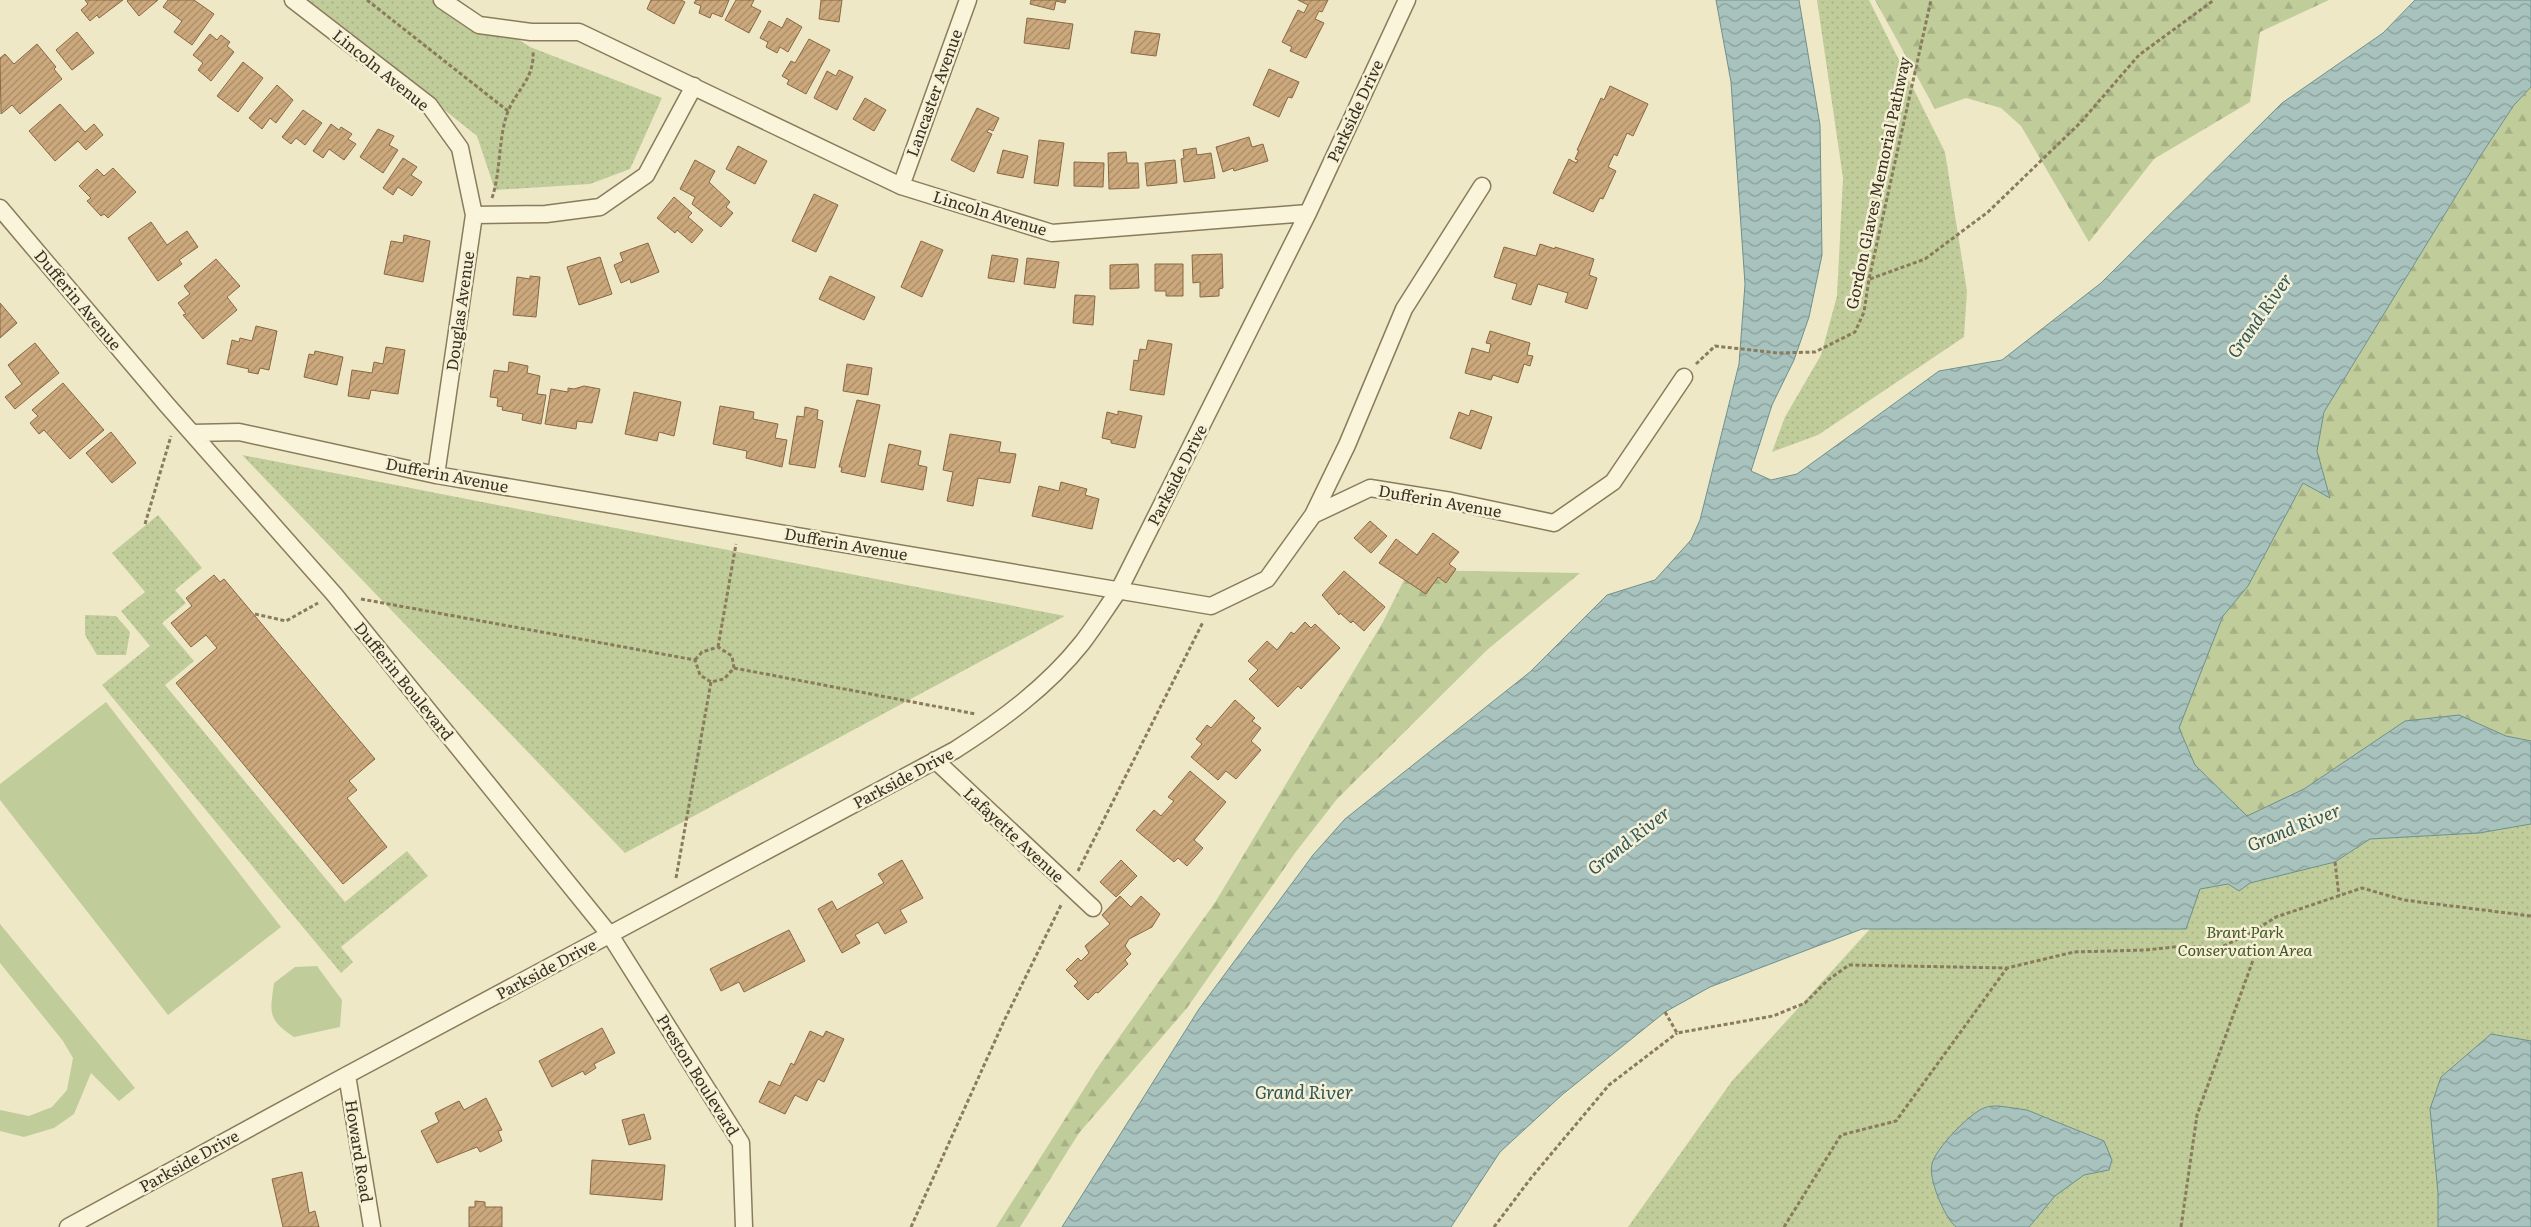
<svg xmlns="http://www.w3.org/2000/svg" width="2531" height="1227" viewBox="0 0 2531 1227" font-family="Literata,serif">
  <style>
    .grass { fill: url(#grass-dots) }
    .forest { fill: url(#forest-firs) }
    .pitch { fill: #c0cd9a }
    .water { fill: url(#water-waves); stroke: #6e918d }
    .building { fill: url(#building-hatch); stroke: #896842 }
    .lines { fill: none; stroke-linecap: round; stroke-linejoin: round }
    .minor-casing { stroke: #8a7b5c; stroke-width: 19 }
    .path { stroke: #8a7b5c; stroke-width: 3; stroke-dasharray: 4 2.5; stroke-linecap: butt }
    .minor { stroke: #f9f4da; stroke-width: 16 }
    .labels { text-anchor: middle; stroke-width: 5; stroke-linejoin: round; paint-order: stroke }
    .street-label { font-size: 16px; fill: #3a3020; stroke: #f6f1d6 }
    .park-label { font-size: 16px; font-style: italic; fill: #445726; stroke: #f6f1d6 }
    .water-label { font-size: 18px; font-style: italic; fill: #2f575a; stroke: #f6f1d6 }
  </style>
  <defs>
    <pattern id="grass-dots" width="8" height="8" patternUnits="userSpaceOnUse" patternTransform="scale(1.25)"><rect width="8" height="8" fill="#c0cd9a"/><path d="M2 2h.1M6 6h.1" fill="none" stroke="#a6b084" stroke-width="1.8" stroke-linecap="round"/></pattern>
    <pattern id="forest-firs" width="22" height="20" patternUnits="userSpaceOnUse" patternTransform="scale(1.25)"><rect width="22" height="20" fill="#c0cd9a"/><path d="M5 1l3.5 6h-7zM16 11l3.5 6h-7z" fill="#a6b084"/></pattern>
    <pattern id="water-waves" width="16" height="10" patternUnits="userSpaceOnUse" patternTransform="scale(1.25)"><rect width="16" height="10" fill="#a8c2be"/><path d="M0 5q4-4 8 0t8 0" fill="none" stroke="#8a9e9a"/></pattern>
    <pattern id="building-hatch" width="6" height="6" patternUnits="userSpaceOnUse" patternTransform="scale(1.25)"><rect width="6" height="6" fill="#cca97d"/><path d="M-1 1l2-2M0 6l6-6M5 7l2-2" fill="none" stroke="#a78a66"/></pattern>
  </defs>
  <rect width="100%" height="100%" fill="#eee8c7"/>
  <path class="grass" d="M307 0H457L530 47 662 98 630 169 590 184 495 190 477 136Z
    M1817 0H1869L1945 152 1967 291 1964 337 1818 435 1772 452 1785 417 1821 355 1837 296 1843 178Z
    M2531 258V1227H1628L1732 1081 2431 311Z
    M242 455 1065 616 625 853Z
    M158 515 202 568 175 590 186 603 162 623 194 661 165 685 345 902 407 851 428 876 341 947 353 962 341 973 102 685 150 646 121 611 145 592 112 553Z
    M85 615 116 616 130 632 126 655H97L85 635Z"/>
  <path class="forest" d="M1875 0H2329L2260 32 2250 102 2154 159 2089 242 2021 126 2001 108 1966 98 1935 109Z
    M2531 87V741L2506 736 2459 715 2405 721 2304 789 2247 816 2195 765 2179 728 2223 616 2248 586 2303 482 2330 497 2317 451 2324 412 2481 155 2514 105Z
    M1409 570 1580 573 1487 650 1337 799 1295 853 1187 1008 1079 1133 1020 1227H996L1098 1067 1216 901 1383 622Z"/>
  <path class="pitch" d="M106 702 281 927 168 1015 0 800V784Z
    M0 924 135 1088 119 1101 91 1073 74 1114 54 1128 24 1137 0 1131V1110L29 1116 52 1107 67 1090 73 1058 63 1041 0 963Z
    M317 966 342 1000 340 1027 294 1037C267 1019 270 1013 274 983L295 967Z"/>
  <path class="water" d="M1716 0H1799L1820 125 1822 255 1809 317 1794 360 1772 405 1751 471 1771 480 1797 474 1939 371 2002 360 2101 283 2282 103 2383 33 2415 0H2531V87L2514 105 2481 155 2324 412 2317 451 2330 498 2303 483 2248 586 2223 616 2179 728 2195 765 2247 816 2304 789 2405 721 2459 715 2506 736 2531 741V824L2479 833 2370 839 2335 862 2250 883 2239 891 2228 884 2200 889 2186 929H1862L1710 987 1665 1012 1563 1094 1500 1152 1451 1227H1062L1199 1009 1313 855 1345 819 1530 672 1607 595 1655 580 1691 540 1700 520 1739 364 1745 284 1731 82Z
    M2491 1034 2531 1041V1227H2438V1193L2430 1109 2441 1077Z
    M1999 1106 2027 1110 2104 1141 2112 1160 2109 1170 2084 1175 2055 1196 2029 1227H1956C1944 1217 1928 1178 1932 1164 1935 1149 1970 1113 1984 1108 1988 1106 1995 1106 1999 1106Z"/>
  <path class="building" d="M85 0H123L99 18 97 15 90 21 81 10 88 4Z
    M158 0 139 16 127 1 128 0Z
    M168 0H194L214 14 192 45 174 32 182 21 163 7Z
    M651 0H681L685 2 674 24 647 9Z
    M696 0H729L722 17 712 13 710 18 699 13 701 6 694 3Z
    M736 0H754L751 6 761 11 749 33 725 20Z
    M821 0H842L839 22 819 19Z
    M1031 0H1066L1065 3 1056 1 1054 10 1030 4Z
    M1298 0H1328L1322 12 1319 11 1315 19 1324 23 1306 58 1290 51 1292 47 1282 42 1298 10 1304 13 1308 5Z
    M787 18 802 27 788 52 780 47 777 53 766 47 768 42 760 38 769 21 782 28Z
    M1027 18 1073 24 1069 49 1024 43Z
    M1135 31 1160 34 1156 56 1131 53Z
    M77 32 94 53 72 70 56 50Z
    M210 34 217 40 221 35 230 42 227 46 234 52 211 81 198 70 203 63 193 55Z
    M809 39 830 50 806 94 787 84 789 80 782 76 791 61 795 63Z
    M37 44 56 67 54 69 62 79 20 114 12 105 1 114 0 58 5 54 14 64Z
    M243 62 263 78 238 112 217 96Z
    M1269 69 1299 82 1292 98 1288 97 1279 117 1253 105Z
    M839 70 853 77 837 110 814 98 827 71 836 76Z
    M277 85 293 100 276 123 270 118 262 129 249 118Z
    M1610 86 1648 104 1633 136 1627 133 1617 156 1614 154 1608 167 1616 171 1603 199 1600 198 1593 212 1553 193 1569 159 1576 163 1578 160 1575 159 1579 150H1577L1601 98 1604 100Z
    M865 98 886 110 874 131 853 119Z
    M60 104 85 132 94 124 103 135 86 150 78 141 55 161 29 131Z
    M977 108 999 118 993 131 989 129 987 132 992 134 974 172 951 160Z
    M303 110 322 123 305 145 296 138 291 144 282 137Z
    M331 124 339 130 341 127 352 134 348 139 356 144 344 160 329 149 323 158 313 151Z
    M378 129 394 136 389 145 398 150 383 173 360 157Z
    M1249 137 1252 147 1263 144 1268 161 1234 171 1233 168 1223 172 1216 147Z
    M1039 140 1064 143 1058 186 1034 183Z
    M738 146 767 161 755 184 726 169Z
    M1196 148 1197 155 1211 153 1215 178 1184 182 1181 159 1184 158 1183 150Z
    M1003 150 1028 156 1023 178 997 173Z
    M1126 152 1127 163H1138L1139 188 1109 189 1108 153Z
    M403 158 417 167 411 175 422 182 412 196 398 187 393 195 383 188Z
    M695 160 715 171 709 182 730 202 726 207 733 213 721 227 692 204 695 197 680 189Z
    M1175 160 1177 183 1147 186 1145 163Z
    M1074 162 1104 163 1103 187 1074 186Z
    M113 168 136 192 108 218 104 214 101 216 87 201 91 198 79 186 97 169 104 176Z
    M814 194 838 205 816 252 792 241Z
    M674 197 692 213 688 217 703 230 692 243 677 230 675 233 657 218Z
    M151 222 167 245 187 231 198 247 179 260 182 264 158 281 128 238Z
    M404 235 430 241 423 282 384 274 391 241 403 243Z
    M921 241 943 250 922 297 901 287Z
    M648 243 659 272 631 283 630 279 621 283 614 265 623 261 620 253Z
    M1540 244 1555 249V247L1594 259 1589 275 1597 278 1587 309 1565 302 1568 293 1538 284 1531 305 1512 299 1517 284 1494 277 1504 247 1536 256Z
    M1222 254 1223 288 1219 289V296L1200 297V282L1193 283 1192 255Z
    M992 255 1018 259 1014 282 988 278Z
    M600 257 612 294 579 305 567 267Z
    M1027 258 1059 262 1055 288 1024 284Z
    M216 259 240 286 227 297 237 310 203 339 183 315 186 314 178 303 190 294 184 286Z
    M1138 264 1139 288 1110 289V265Z
    M1155 264H1183V296H1166V291H1155Z
    M530 276 540 277 536 317 513 315 517 277 530 279Z
    M830 276 875 297 864 320 819 299Z
    M1075 295 1095 296 1093 325 1073 323Z
    M0 303 17 323 0 338Z
    M256 326 277 331 269 370 260 368 258 374 248 372 249 369 227 364 232 340 239 342 240 338 252 341Z
    M1490 331 1530 343 1527 355 1533 356 1530 366 1524 364 1518 383 1493 375 1491 380 1465 373 1472 348 1489 353 1491 344 1486 343Z
    M1148 340 1172 344 1164 395 1130 390 1134 360 1138 361 1140 349 1146 350Z
    M35 343 59 373 15 409 5 397 22 384 8 365Z
    M386 347 405 350 398 394 371 390 369 399 348 396 352 370 372 373 374 362 383 364Z
    M315 351 343 357 337 385 304 377 309 354 314 355Z
    M509 362 528 366 527 373 540 376 537 394 546 395 541 424 522 420 523 414 502 410 503 407 497 406 498 398 490 397 494 370 508 372Z
    M847 364 872 368 868 395 843 391Z
    M63 383 104 430 70 459 44 430 39 434 30 423 38 416 32 410Z
    M584 386 600 389 592 423 577 421 576 429 545 424 551 389 568 392V388L574 389Z
    M634 392 681 402 674 436 659 432 657 441 625 434Z
    M857 400 880 405 865 477 841 472 842 467H839Z
    M720 406 754 412 753 419 778 424 775 438 787 440 782 467 746 458 747 451 713 444Z
    M805 407 818 410 817 419 823 421 815 468 789 464 797 416 804 417Z
    M1471 410 1492 417 1481 449 1450 438 1459 412 1469 416Z
    M1118 411 1142 416 1135 448 1111 443V440L1102 438 1107 412 1118 415Z
    M111 432 136 463 112 483 86 453Z
    M950 434 1001 442 999 452 1016 454 1010 483 978 478 973 506 947 501 953 472 943 470Z
    M889 444 921 451 918 465 927 467 923 490 881 482Z
    M1061 482 1087 489 1085 495 1099 499 1092 529 1032 516 1039 486 1059 491Z
    M1370 521 1387 536 1371 553 1354 538Z
    M1433 533 1459 552 1449 564 1456 569 1446 583 1438 577 1426 594 1379 563 1396 539 1417 555Z
    M1344 571 1385 607 1364 631 1353 621 1351 623 1340 613 1339 615 1322 595Z
    M214 575 220 582 224 579 375 759 349 781 357 790 347 798 387 847 343 884 176 683 217 648 206 635 191 647 171 623 192 606 186 598Z
    M1305 622 1311 628 1315 624 1340 648 1301 689 1298 686 1278 707 1249 679 1258 670 1248 661 1267 641 1277 650 1291 632 1294 634Z
    M1235 700 1255 718 1252 721 1261 728 1251 741 1261 750 1236 779 1226 771 1218 780 1191 757 1202 744 1196 739 1207 725 1211 728Z
    M1190 771 1226 802 1194 840 1203 848 1187 866 1178 858 1174 862 1136 830 1154 810 1161 816 1174 801 1168 797Z
    M902 860 923 898 900 910 907 922 885 934 878 922 855 935 860 943 842 953 818 909 832 901 837 910 884 883 878 874Z
    M1121 860 1137 876 1116 897 1100 882Z
    M1120 896 1131 907 1141 896 1160 914 1152 927 1129 939 1125 946 1131 954 1125 960 1128 964 1098 993 1096 992 1088 1000 1074 986 1078 982 1066 970 1078 958 1081 961 1089 953 1085 946 1110 924 1102 915Z
    M789 930 805 961 744 992 739 982 721 991 710 969Z
    M602 1028 615 1053 594 1064 596 1068 585 1075 583 1071 552 1087 539 1061Z
    M810 1031 823 1037 826 1031 844 1039 824 1082 818 1079 807 1101 795 1095 785 1114 759 1102 769 1081 780 1086 791 1063 794 1065Z
    M486 1098 502 1130 498 1131 502 1141 480 1152 477 1147 437 1163 421 1131 439 1122 435 1113 459 1101 464 1110Z
    M644 1114 651 1139 629 1145 622 1120Z
    M592 1160 665 1165 662 1200 590 1194Z
    M302 1172 309 1213 315 1211 319 1227H283L272 1179Z
    M475 1201 485 1202V1207H502V1227H469V1207H475Z"/>
  <g class="lines">
    <g class="minor-casing">
      <path id="minor" d="M293 0 429 105 460 148 474 215 436 475
        M442 0 479 25 531 32H579L901 186 1052 233 1308 213
        M901 186 968 0
        M0 208 167 405 334 594 610 935 741 1143 744 1227
        M474 215 546 214 600 207 646 175 694 86
        M192 433 239 432 436 475 1211 606 1267 579 1313 515 1370 488 1451 501 1554 523 1613 482 1684 377
        M1313 515 1347 445 1404 309 1482 186
        M935 760 1093 908
        M347 1075 372 1227
        M68 1227 347 1075 955 750C1002 720 1047 687 1082 643 1095 626 1107 607 1119 590L1308 213 1407 0"/>
    </g>
    <path class="path" d="M367 0 508 111
      M492 198C501 171 498 141 507 114 516 89 535 80 533 50
      M1870 279 1925 259 1988 212 2080 123 2139 55 2214 0
      M1696 364 1715 346 1778 353 1815 352 1855 332 1864 312 1869 279 1931 0
      M145 524 171 436
      M361 599 695 660 700 675 711 682 724 679 734 668 732 656 718 647 702 652 695 660
      M255 614 286 621 318 603
      M718 647 736 544
      M734 668 976 714
      M2335 862 2339 896
      M1078 871 1203 622
      M676 878 711 682
      M1665 1012 1677 1033 1773 1016 1805 1003 1828 980 1849 965 2007 968 2074 952 2146 950 2183 946 2219 948 2249 934 2276 917 2362 888 2404 900 2531 916
      M911 1227 1004 1021 1062 903
      M1494 1227 1531 1178 1609 1085 1677 1033
      M1784 1227 1841 1135 1896 1121 2007 968
      M2181 1227 2197 1115 2256 952 2249 934"/>
    <use href="#minor" class="minor"/>
  </g>
  <g class="labels">
    <g class="street-label">
      <text transform="translate(381 70) rotate(39)" y="6">Lincoln Avenue</text>
      <text transform="translate(934 93) rotate(-70)" y="6">Lancaster Avenue</text>
      <text transform="translate(1355 111) rotate(-65)" y="6">Parkside Drive</text>
      <text transform="translate(1878 183) rotate(-78)" y="6">Gordon Glaves Memorial Pathway</text>
      <text transform="translate(990 213) rotate(17)" y="6">Lincoln Avenue</text>
      <text transform="translate(78 300) rotate(50)" y="6">Dufferin Avenue</text>
      <text transform="translate(460 311) rotate(-82)" y="6">Douglas Avenue</text>
      <text transform="translate(447 475) rotate(11)" y="6">Dufferin Avenue</text>
      <text transform="translate(1177 475) rotate(-63)" y="6">Parkside Drive</text>
      <text transform="translate(1440 501) rotate(10)" y="6">Dufferin Avenue</text>
      <text transform="translate(846 544) rotate(10)" y="6">Dufferin Avenue</text>
      <text transform="translate(404 681) rotate(51)" y="6">Dufferin Boulevard</text>
      <text transform="translate(903 778) rotate(-28)" y="6">Parkside Drive</text>
      <text transform="translate(1014 835) rotate(43)" y="6">Lafayette Avenue</text>
      <text transform="translate(546 969) rotate(-28)" y="6">Parkside Drive</text>
      <text transform="translate(698 1075) rotate(58)" y="6">Preston Boulevard</text>
      <text transform="translate(359 1151) rotate(81)" y="6">Howard Road</text>
      <text transform="translate(189 1161) rotate(-29)" y="6">Parkside Drive</text>
    </g>
    <g class="park-label">
      <text x="2245" y="938">Brant Park<tspan x="2245" dy="18">Conservation Area</tspan></text>
    </g>
    <g class="water-label">
      <text transform="translate(2260 316) rotate(-55)" y="6">Grand River</text>
      <text transform="translate(2294 828) rotate(-22)" y="6">Grand River</text>
      <text transform="translate(1629 841) rotate(-38)" y="6">Grand River</text>
      <text x="1304" y="1099">Grand River</text>
    </g>
  </g>
</svg>
